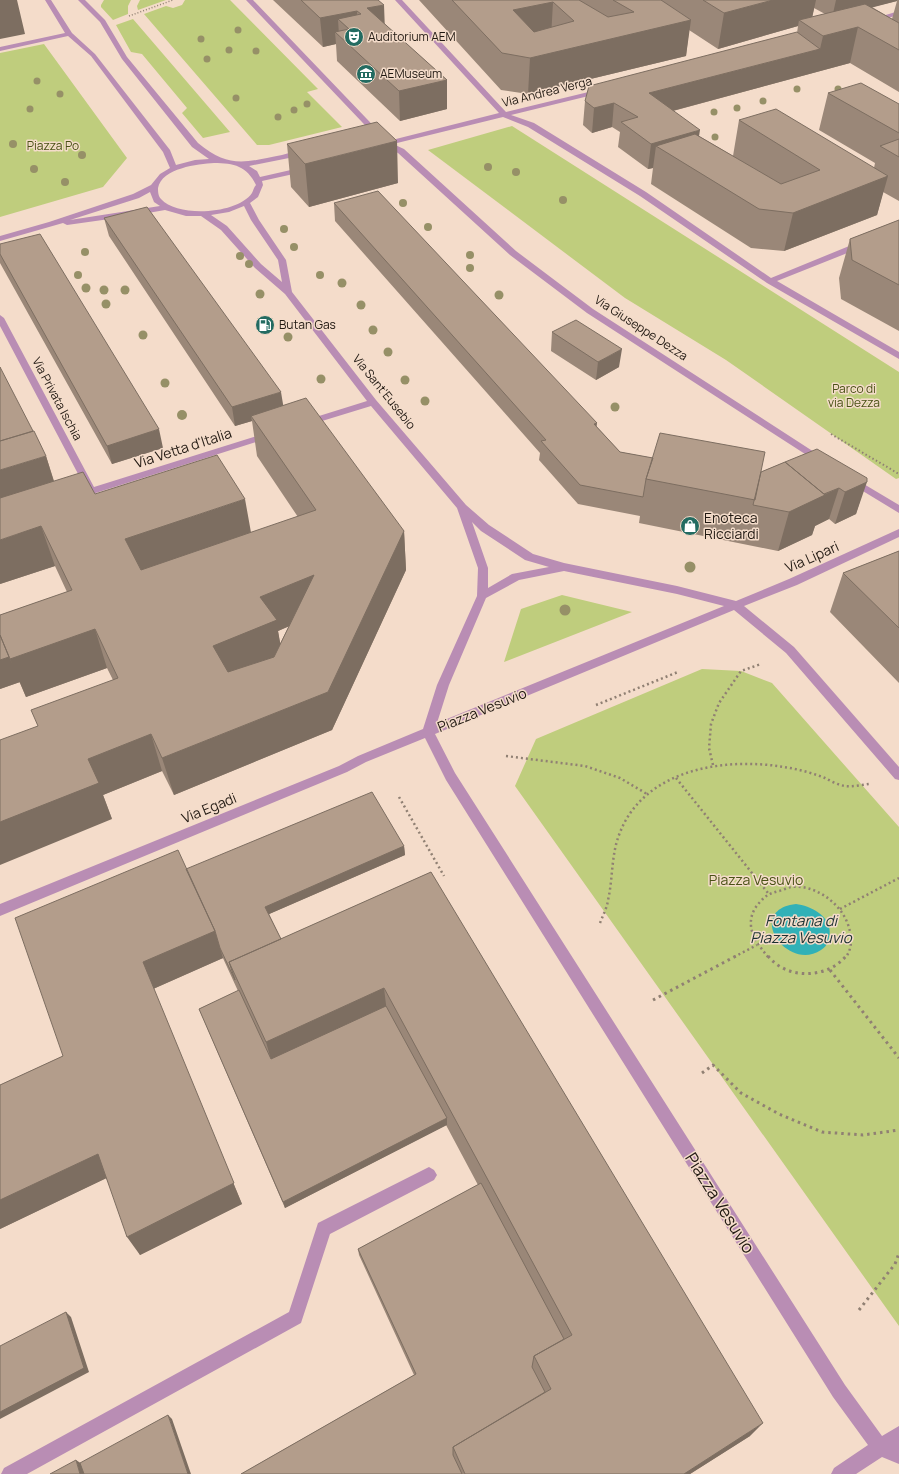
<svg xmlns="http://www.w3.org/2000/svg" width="899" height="1474" viewBox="0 0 899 1474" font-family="Manrope,sans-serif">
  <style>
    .green { fill: #bfcd7d }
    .water { fill: #31b1b7 }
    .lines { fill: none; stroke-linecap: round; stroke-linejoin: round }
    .path-far3 { stroke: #908073; stroke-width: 1.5; stroke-dasharray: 1 2; stroke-linecap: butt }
    .path-far2 { stroke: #908073; stroke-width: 2; stroke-dasharray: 1.5 2.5; stroke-linecap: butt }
    .path-far1 { stroke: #908073; stroke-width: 2.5; stroke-dasharray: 2 3; stroke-linecap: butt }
    .path { stroke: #908073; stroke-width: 3; stroke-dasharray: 2.5 4; stroke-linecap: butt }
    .minor { fill: #b98db4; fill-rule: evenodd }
    .tree { fill: #969067 }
    .wall { fill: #9a8778; fill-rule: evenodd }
    .shaded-wall { fill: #7d6e61 }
    .building { fill: #b39d8b; stroke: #7d6e61; fill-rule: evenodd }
    .labels { text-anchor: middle; stroke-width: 3; stroke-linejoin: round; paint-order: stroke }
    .far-poi-label { font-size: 12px; fill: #211912; stroke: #f4dcca; text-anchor: start }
    .far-street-label { font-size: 12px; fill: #211912; stroke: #f4dcca }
    .far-park-label { font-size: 12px; fill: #4a5216; stroke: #f4dcca }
    .street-label { font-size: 14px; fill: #211912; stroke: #f4dcca }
    .poi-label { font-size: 14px; fill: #211912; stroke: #f4dcca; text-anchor: start }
    .park-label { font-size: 14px; fill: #4a5216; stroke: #f4dcca }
    .water-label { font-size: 15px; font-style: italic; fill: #1c3132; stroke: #f4dcca }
    .near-street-label { font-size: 17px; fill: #211912; stroke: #f4dcca }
  </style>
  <rect width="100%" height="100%" fill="#f4dcca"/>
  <path class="green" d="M104 0H131L128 6V14L113 20 101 7V5Z
    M140 0H166L138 10 137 6Z
    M185 0H230L318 89 307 92 342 127 269 145H257L144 14 166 6 173 8 182 5Z
    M133 19 230 132 203 138 182 113 187 108 142 54 131 52 116 25Z
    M44 44 127 158 103 187 0 217V53Z
    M512 126 899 372V478L896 479 726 360 625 298 428 150Z
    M562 595 632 612 504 662 521 609Z
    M702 669 741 671 772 683 899 827V1326L515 786 536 739Z"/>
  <path class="water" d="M796 904C812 906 834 918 829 937 828 943 826 947 821 950 787 973 744 910 796 904Z"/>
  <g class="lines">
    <path class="path-far3" d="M129 16 173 0"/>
    <path class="path-far2" d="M831 434 899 474"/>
    <path class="path-far1" d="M596 705 678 672
      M506 756 585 766 620 778 647 794
      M713 765 709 748 711 724 719 703 741 671 761 664
      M676 778 768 893
      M399 797 444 876
      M840 909 899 878
      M600 923C603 915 607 908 608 900 613 879 611 856 619 835 643 769 724 757 784 767 798 769 812 773 825 778 831 781 838 785 845 786 852 787 861 785 869 784
      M734 957 757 945
      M768 957C761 948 752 938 751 926 750 916 754 908 761 901 766 895 771 893 779 891 783 890 787 888 791 887 814 884 839 902 847 922 852 934 853 947 846 957"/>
    <path class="path" d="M768 956C787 980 827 979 846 956
      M830 970 899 1058
      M653 1000 736 956
      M702 1073 713 1065 741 1093 779 1114 822 1132 863 1135 899 1130
      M859 1310 895 1264 899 1253"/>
    <path class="minor" d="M45 0H51L72 33 95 54 170 150 176 165 195 160 209 159 192 147 122 59 100 22 78 0H85L105 20 127 57 198 143C229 169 246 162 282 155 290 153 299 150 307 151L308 153 304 155 249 166 257 171 260 177 304 167 308 169 307 171 262 181 263 185 258 197 250 203 259 220 286 260 292 292 376 400 466 505 489 525 533 554 564 563 677 586 736 601 789 579 899 529V537L797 585 744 606 794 647 899 767V780L895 779 786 653 734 610 435 734 455 773 845 1385 882 1436 899 1426V1464L882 1457 856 1474H831L834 1468 868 1445 833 1397 446 780 425 738 366 762 347 772 0 916V904L339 766 358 756 423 729 437 685 477 596 478 568 457 508 371 406 309 425H303L301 423 303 421 367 401 285 294 255 268 221 230 201 216H186L165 210 131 216 67 225 63 223 0 241V236L49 222 133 194 151 185 160 174 170 168 163 152 91 56 68 36 0 51V47L65 33ZM214 163C234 163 247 166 256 185 254 187 253 191 252 193 238 214 178 218 161 199 158 196 158 191 158 188 162 168 198 164 214 163ZM150 192 154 202 160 206 70 220 139 198ZM244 206 251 220 278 260 282 282 261 264 227 226 211 215 229 212ZM472 522 481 531 525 560 549 567 512 574 488 588V568ZM564 571 677 594 724 606 437 723 449 685 486 598 519 580Z
      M246 0H253L388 141 499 113 395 0H402L506 112 605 88V92L511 115 534 123 646 192 771 278 859 242H865L866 244 865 246 777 281 899 352V359L767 283 640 196 528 127 503 117 393 144 404 149 516 251 593 309 828 461 823 464 819 463 587 313 510 255 398 153 385 146H380L379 144 381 142Z
      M899 11V15L872 22 869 20Z
      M0 315 4 318 94 487 266 433H272L274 435 272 437 83 497H75L74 495 75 493 86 489 0 326Z
      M852 477 899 505V513L848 482 847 480Z
      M429 1167 434 1170 437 1175 434 1180 330 1234 301 1323 27 1474H1L4 1468 289 1312 318 1223Z"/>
  </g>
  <g class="tree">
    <circle cx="238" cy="30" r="3.5"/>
    <circle cx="201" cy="39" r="3.5"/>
    <circle cx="229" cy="50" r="3.5"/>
    <circle cx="256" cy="51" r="3.5"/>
    <circle cx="207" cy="59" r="3.5"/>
    <circle cx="37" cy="81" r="3.5"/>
    <circle cx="797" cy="89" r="3.5"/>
    <circle cx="838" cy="89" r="3.5"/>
    <circle cx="60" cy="94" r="3.5"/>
    <circle cx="236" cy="98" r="3.5"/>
    <circle cx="763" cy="101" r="3.5"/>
    <circle cx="307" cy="104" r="3.5"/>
    <circle cx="737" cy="108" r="3.5"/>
    <circle cx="30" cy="109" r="3.5"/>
    <circle cx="294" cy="110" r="3.5"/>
    <circle cx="714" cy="112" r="3.5"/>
    <circle cx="278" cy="117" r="3.5"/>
    <circle cx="715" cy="137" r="3.5"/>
    <circle cx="13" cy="144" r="4"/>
    <circle cx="82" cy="155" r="4"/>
    <circle cx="488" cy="167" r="4"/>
    <circle cx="34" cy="169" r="4"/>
    <circle cx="516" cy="172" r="4"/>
    <circle cx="65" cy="182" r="4"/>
    <circle cx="563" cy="200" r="4"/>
    <circle cx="403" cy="203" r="4"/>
    <circle cx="428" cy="227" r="4"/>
    <circle cx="284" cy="229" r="4"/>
    <circle cx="294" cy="247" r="4"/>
    <circle cx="85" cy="252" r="4"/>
    <circle cx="470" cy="255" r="4"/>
    <circle cx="240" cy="256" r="4"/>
    <circle cx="249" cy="264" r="4"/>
    <circle cx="470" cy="268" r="4"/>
    <circle cx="78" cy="275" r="4"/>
    <circle cx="320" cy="275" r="4"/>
    <circle cx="342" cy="283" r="4.5"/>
    <circle cx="86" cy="288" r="4.5"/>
    <circle cx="104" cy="290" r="4.5"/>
    <circle cx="125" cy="290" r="4.5"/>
    <circle cx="260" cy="294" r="4.5"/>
    <circle cx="499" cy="295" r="4.5"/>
    <circle cx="106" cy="304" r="4.5"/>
    <circle cx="361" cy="305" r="4.5"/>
    <circle cx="373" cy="330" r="4.5"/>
    <circle cx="143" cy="335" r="4.5"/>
    <circle cx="288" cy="337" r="4.5"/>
    <circle cx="388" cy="352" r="4.5"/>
    <circle cx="321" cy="379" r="4.5"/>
    <circle cx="405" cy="380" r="4.5"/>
    <circle cx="165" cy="383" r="4.5"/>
    <circle cx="425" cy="401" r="4.5"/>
    <circle cx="615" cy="407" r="4.5"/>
    <circle cx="182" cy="415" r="5"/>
    <circle cx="690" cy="567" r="5.5"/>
    <circle cx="565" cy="610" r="5.5"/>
  </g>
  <path class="wall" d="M273 0H378L384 24 447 80V109L400 121 337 61 336 44 323 47Z
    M419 0H899V92L850 63 673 111 699 136 733 156 739 120 874 168 875 163 819 130 828 93 899 104V201L883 192 877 215 784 251 751 248 651 184 653 168 648 169 618 147 620 132 612 127 592 133 583 125 585 101 797 33 798 26 718 49 689 30 686 56 528 94 501 90ZM897 1 892 19 872 7ZM814 8 825 14 812 17Z
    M287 144 398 183 309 207 291 187Z
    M334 203 597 427 620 452 653 458 761 472 785 462 867 478 856 514 835 524 829 519 815 526 812 535 778 551 639 523 640 516 578 504 539 460 540 453 335 221Z
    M104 218 283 406 404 531 406 570 332 730 174 795 162 771 103 795 112 819 38 726 113 680 107 668 26 697 11 662 20 682 0 689V615L67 592 55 566 0 584 46 456 54 481 95 494 251 533 298 517 257 456 252 421 235 426 109 236ZM289 626 280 644 278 631Z
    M899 220V331L841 299 839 278 850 239Z
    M0 244 163 448 112 464 0 263Z
    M552 332 619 367 596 380 551 351Z
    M899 551V683L830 612 843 573Z
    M404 846 405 855 269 914 281 939 431 872 750 1436 690 1474H241L414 1375 359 1255 358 1249 478 1185 446 1125 285 1208 199 1009 238 991 222 956 223 958 153 989 242 1204 140 1255 106 1178 0 1229V1085L63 1056 186 869Z"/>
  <path class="shaded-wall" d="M0 0H17L25 34 0 39Z
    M773 0H816L811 23 799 20 798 26 718 49 724 13Z
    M836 0H897V1L832 18Z
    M553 2 551 38 511 46 513 10Z
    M384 5 385 31 367 8Z
    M357 11 358 39 349 29 338 19 339 36 335 32 336 44 323 47 320 18Z
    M691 20 686 56 528 94 530 58Z
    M858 27 850 63 646 118 649 93 820 49 823 36Z
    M447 80V109L400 121 399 91Z
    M614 103 612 127 592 133 594 108Z
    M700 130 696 155 656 146 653 168 648 169 651 144Z
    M397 141 398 183 309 207 305 164Z
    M888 176 877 215 784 251 793 213Z
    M622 349 619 367 596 380 598 362Z
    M281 392 284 410 251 416 252 421 235 426 232 407Z
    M597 423 595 441 594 424Z
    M159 429 163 448 112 464 107 446Z
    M46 456 54 482 0 499V470Z
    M867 482 856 514 835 524 845 492Z
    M839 488 829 519 815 526 812 535 778 551 789 512 817 498Z
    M245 499 252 538 136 578 125 539Z
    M41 526 55 566 0 584V540Z
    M404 531 406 570 332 730 174 795 162 758 328 692Z
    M314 575 318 614 278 631 283 658 221 685 213 646 260 597Z
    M95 629 107 668 26 697 10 659Z
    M9 657 20 682 0 689V660Z
    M151 734 162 771 103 795 112 819 0 865V822L88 759Z
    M404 846 405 855 267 915 265 907Z
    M215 931 223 958 153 989 242 1204 140 1255 127 1237 143 962Z
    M384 988 387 1013 273 1067 266 1042Z
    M447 1118V1125L285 1208 283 1202Z
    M98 1154 111 1176 0 1229V1200Z
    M66 1312 71 1317 89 1372 0 1419V1412Z
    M168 1415 172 1419 191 1474H188Z
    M763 1423 750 1436 690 1474H684Z
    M76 1460 85 1466 88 1474H80Z"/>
  <path class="building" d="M301 0H378L384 5 367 8 447 80 399 91 335 32 349 29 338 19 361 14 357 11 320 18Z
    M452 0H579L608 17 634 12 613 0H661L691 20 530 58 502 53ZM553 2 574 21 534 32 513 10Z
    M703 0H773L724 13Z
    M865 4 899 23V50L858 27 823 36 799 20Z
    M797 32 820 49 649 93 700 130 651 144 621 122 638 117 614 103 594 108 585 101 589 86Z
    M861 83 899 104V133L828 93Z
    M776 109 888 176 793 213 759 209 656 146 695 134 781 184 820 170 739 120Z
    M377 122 397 141 305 164 287 144Z
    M899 139V157L880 146Z
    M378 191 597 423 594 424 620 452 653 458 646 479 643 497 580 485 541 441 546 440 334 203Z
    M147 207 281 392 232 407 104 218Z
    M899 220V285L852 260 850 239Z
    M40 234 159 429 107 446 0 254V244Z
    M576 320 622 349 598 362 552 332Z
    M0 367 33 431 0 441Z
    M306 398 404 531 328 692 162 758 151 734 88 759 99 783 0 822V740L38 726 31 710 118 678 95 629 10 659 0 635V615L72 590 41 526 0 540V498L83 472 95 494 217 455 245 499 125 539 141 570 316 510 251 416ZM314 575 274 657 228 672 213 646 277 620 260 597Z
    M34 431 46 456 0 470V441Z
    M660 433 765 452 755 500 646 479Z
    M817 449 867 478V482L845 492 839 488 824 494 785 462Z
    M785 462 825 495 789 512 753 505 761 472Z
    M899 551V628L843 573Z
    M0 635 9 657 0 660Z
    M372 792 404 846 265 907 281 939 229 962 235 980 220 948 215 931 186 869Z
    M178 850 215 931 143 962 234 1183 127 1237 98 1154 0 1200V1085L63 1056 15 918Z
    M431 872 763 1423 684 1474H465L453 1447 551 1389 534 1356 572 1335 384 988 266 1042 229 962Z
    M239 990 271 1059 386 1006 447 1118 283 1202 199 1009Z
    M481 1183 564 1339 534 1356 532 1367 545 1392 453 1447V1455L462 1474H241L416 1374 358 1249Z
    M66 1312 84 1368 0 1412V1346Z
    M168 1415 188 1474H84L80 1463Z
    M76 1460 80 1474H50Z"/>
  <defs>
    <g id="theatre-disc" transform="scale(1)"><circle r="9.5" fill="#236b61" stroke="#f4dcca"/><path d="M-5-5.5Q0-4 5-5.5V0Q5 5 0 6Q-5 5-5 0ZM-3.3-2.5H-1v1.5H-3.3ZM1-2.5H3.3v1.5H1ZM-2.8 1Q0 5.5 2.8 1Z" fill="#fff"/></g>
    <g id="museum-disc" transform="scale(1)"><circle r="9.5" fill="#236b61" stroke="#f4dcca"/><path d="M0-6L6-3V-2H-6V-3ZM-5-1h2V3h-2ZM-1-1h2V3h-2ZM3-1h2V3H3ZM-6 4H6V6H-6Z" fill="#fff"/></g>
    <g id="fuel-disc" transform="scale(1)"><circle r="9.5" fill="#236b61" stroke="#f4dcca"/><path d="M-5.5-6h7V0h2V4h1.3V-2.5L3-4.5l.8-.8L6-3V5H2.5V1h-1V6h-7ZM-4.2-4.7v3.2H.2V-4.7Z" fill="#fff"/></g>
    <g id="shop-disc" transform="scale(1)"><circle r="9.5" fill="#236b61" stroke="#f4dcca"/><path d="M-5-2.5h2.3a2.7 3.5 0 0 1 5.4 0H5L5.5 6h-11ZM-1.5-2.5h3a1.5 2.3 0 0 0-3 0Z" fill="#fff"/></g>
  </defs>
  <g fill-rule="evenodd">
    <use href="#theatre-disc" x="354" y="37"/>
    <use href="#museum-disc" x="366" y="74"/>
    <use href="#fuel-disc" x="265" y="325"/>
    <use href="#shop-disc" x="690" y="526"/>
  </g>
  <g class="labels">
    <g class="far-poi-label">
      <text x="368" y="41">Auditorium AEM</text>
      <text x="380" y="78">AEMuseum</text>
      <text x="279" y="329">Butan Gas</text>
    </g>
    <g class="far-street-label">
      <text transform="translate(547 92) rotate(-14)" y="4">Via Andrea Verga</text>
      <text transform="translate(641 328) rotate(33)" y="4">Via Giuseppe Dezza</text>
      <text transform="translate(384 392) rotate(51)" y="4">Via Sant'Eusebio</text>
      <text transform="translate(57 399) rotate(62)" y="4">Via Privata Ischia</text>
    </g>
    <g class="far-park-label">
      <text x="53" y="150">Piazza Po</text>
      <text x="854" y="393">Parco di<tspan x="854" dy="14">via Dezza</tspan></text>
    </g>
    <g class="street-label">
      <text transform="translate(183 448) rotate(-18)" y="5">Via Vetta d'Italia</text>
      <text transform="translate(812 557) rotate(-24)" y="5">Via Lipari</text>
      <text transform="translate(482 710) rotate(-22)" y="5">Piazza Vesuvio</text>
      <text transform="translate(209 808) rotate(-22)" y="5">Via Egadi</text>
    </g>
    <g class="poi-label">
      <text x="704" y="523">Enoteca<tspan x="704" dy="16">Ricciardi</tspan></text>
    </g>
    <g class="park-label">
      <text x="756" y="885">Piazza Vesuvio</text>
    </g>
    <g class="water-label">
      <text x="801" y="926">Fontana di<tspan x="801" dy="17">Piazza Vesuvio</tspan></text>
    </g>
    <g class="near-street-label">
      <text transform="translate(720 1203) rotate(58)" y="6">Piazza Vesuvio</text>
    </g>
  </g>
</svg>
